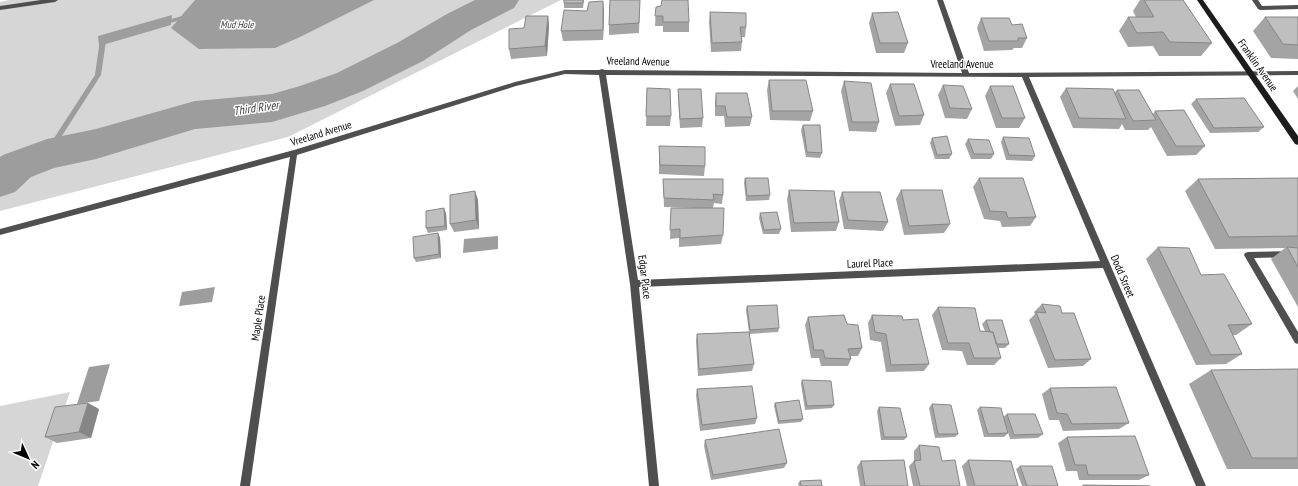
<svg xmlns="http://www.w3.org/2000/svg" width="1298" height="486" viewBox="0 0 1298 486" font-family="'PT Sans Narrow',sans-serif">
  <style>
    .green { fill: #d6d6d6 }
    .water { fill: #9d9d9d }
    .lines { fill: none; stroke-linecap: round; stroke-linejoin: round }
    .stream { fill: #9d9d9d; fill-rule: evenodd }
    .river { fill: #9d9d9d; fill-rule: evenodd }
    .lane { fill: #4f4f4f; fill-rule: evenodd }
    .street { fill: #4f4f4f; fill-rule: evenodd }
    .secondary { fill: #1c1c1c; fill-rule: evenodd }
    .wall { fill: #a4a4a4 }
    .shaded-wall { fill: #868686 }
    .building { fill: #bfbfbf; stroke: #868686 }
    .labels { text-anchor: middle; stroke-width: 3; stroke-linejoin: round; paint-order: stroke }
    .far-water-label { font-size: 10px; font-style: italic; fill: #3e3e3e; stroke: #fff }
    .street-label { font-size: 11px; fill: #000; stroke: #fff }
    .water-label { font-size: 12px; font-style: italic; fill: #3e3e3e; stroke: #fff }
  </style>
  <rect width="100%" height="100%" fill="#fff"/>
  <path class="green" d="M9 0H561L288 137 0 211V2Z
    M70 392 38 486H0V406Z"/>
  <path class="water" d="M195 0H374L300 37 275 48 199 49 171 28Z
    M172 15 171 25 99 46 98 36Z
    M498 236V249L463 253 464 239Z
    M215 287 212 302 179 306 182 292Z
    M110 364 99 401 77 404 89 367Z"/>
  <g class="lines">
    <path class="stream" d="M182 16 185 18 184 19 163 25 160 23 161 22Z
      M103 37 107 38 108 39 106 41 101 75 49 156H45L44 154 45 152 95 75 100 39Z"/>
    <path class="river" d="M475 0H519L514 8 471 30 423 61 363 91 325 106 272 122 195 129 96 159 54 168 31 177 15 192 0 197V157L3 155 47 139 96 129 195 101 272 94 300 86 337 73 397 43 447 14Z"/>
    <path class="lane" d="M1252 0H1258L1262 6 1298 5V9L1260 10 1258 9Z
      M1298 251V257L1254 258 1298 332V344L1295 343 1244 255 1245 253 1248 252Z"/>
    <path class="street" d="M41 0H58L55 2 0 10V6Z
      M937 0H943L969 73 1298 71V75L1029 77 1206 486H1196L1103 268 639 287 659 486H649L630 284 599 75 565 74 516 86 297 155 250 486H240L290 157 0 235V229L294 150 515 82 565 70H599L602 69 605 70 962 73ZM606 75 1022 77 1100 261 638 280Z"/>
    <path class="secondary" d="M1197 0H1203L1298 136V145L1295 144Z"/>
  </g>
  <path class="wall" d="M564 0H584L583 8H564Z
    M610 0H640L639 33 609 35V25Z
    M1140 0H1183L1212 43 1201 56H1159L1153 46 1128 47 1119 31 1128 17H1136L1133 11Z
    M656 7 689 22V32H663V26H655Z
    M604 11 603 40 563 41 561 31Z
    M710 12 746 27 745 37H742V42L741 51 711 52 709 22Z
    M872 13 908 43 904 53H876L869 23Z
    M548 16 549 26 547 56 511 59 509 49 524 28Z
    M1265 17H1298V59L1271 58 1253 31Z
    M981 18 1012 25 1027 38 1022 48H1014L1012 50 984 51 977 28Z
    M769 80 813 111 810 121 770 120 767 90Z
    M844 81 879 122 876 132 849 131 841 91Z
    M890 84 924 115 920 125 895 126 886 93Z
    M943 85 972 109 967 119 945 118 938 95Z
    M990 86 1025 118 1019 128H996L985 96Z
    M1298 86V99L1293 91Z
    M647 88 671 116 670 126H646Z
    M1066 88 1114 93 1117 90 1153 114 1155 111 1205 146 1196 155 1167 156 1151 127 1148 130H1125L1122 124 1119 129 1073 128 1060 97Z
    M678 89 703 118 702 127 680 128 678 98Z
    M716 93 752 117 750 126 725 127 724 116H715V102Z
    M1196 99 1264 127 1258 132 1210 133 1191 104Z
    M803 125 822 153 820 158 806 157 801 130Z
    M1003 137 1035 156 1032 161 1006 160 1001 142Z
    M932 138 952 154 949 159H935L930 143Z
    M968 139 994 154 991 159H971L965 144Z
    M659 146 705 166 704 176 659 174Z
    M745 178 770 195 769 200 746 201 744 183Z
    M979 178 1036 217 1030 226 1002 227 1000 221 984 219 973 187Z
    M1298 178V307L1271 259 1285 248 1215 249 1185 191 1198 179Z
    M663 179 723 195 722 204 714 203 713 208 723 235 721 244 679 247V238L670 239 671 208H695L664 207Z
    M789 190 839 222 836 231 791 232 787 199Z
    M901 190 950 224 944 233 904 235 896 199Z
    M475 191 478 200 479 229 454 232 450 224Z
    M842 192 888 222 883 231 844 229 839 201Z
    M446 213 447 230 428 233 426 228Z
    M760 213 781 229 779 234H763L759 218Z
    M438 233 440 238 441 258 416 262 414 258Z
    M1158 247 1201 275 1252 324 1236 335H1233L1242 354 1226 364 1196 365 1146 259Z
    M1042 304 1091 359 1083 366 1048 368 1029 320 1035 314 1034 312Z
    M747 306 779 328 778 332 749 334 754 364 752 371 698 376 696 341 697 334 749 332 746 310Z
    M938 307 980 331H985L982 324 986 320 1009 344 1005 348H998L1001 358 994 365H967L962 351 942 350 932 315Z
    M872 315 903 320 929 364 924 371 886 372 881 342 870 340 868 323Z
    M808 317 847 324 862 348 858 356H851V359L848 366H821L819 358H811L805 325Z
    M1298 369V469H1227L1189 384 1211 370Z
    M802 380 834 405 832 408 805 410 801 384Z
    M1050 388 1129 423 1119 429 1063 431 1059 420H1049L1042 394Z
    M697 389 757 418 755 424 700 431 696 395Z
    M775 403 803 419 801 422 778 424 774 406Z
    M932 404 958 434 955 437 935 438 929 408Z
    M879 407 907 437 904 440H881L877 411Z
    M980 407 1003 417 1007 414 1043 434 1038 438 1010 439 1005 421 1008 433 1004 437H984L977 410Z
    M99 409 91 438 57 443 45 437Z
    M1067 437 1149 475 1139 480H1079L1077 471H1066L1058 443Z
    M705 440 787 463 784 468 711 480 704 446Z
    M919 445 942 461 960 486H913L909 466 914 461V451Z
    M968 460 1018 486H967L962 466Z
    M861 461 908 486H860L857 467Z
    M1020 466 1058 486H1022L1016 469Z
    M800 481 822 486H799L798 484Z"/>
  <path class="shaded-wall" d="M603 1 604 11 603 40Z
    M548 16 549 26 547 56 545 46Z
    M475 191 478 200 479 229 476 220Z
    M444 208 446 213 447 230 445 226Z
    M438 233 440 238 441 258 439 254Z
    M88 403 99 409 91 438 79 432Z"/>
  <path class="building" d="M564 0H583V3H564Z
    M610 0H640L639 23 609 25Z
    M662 0H688L689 22H663V16H655L656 7 661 6Z
    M1144 0H1183L1212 43 1170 42 1163 32 1137 33 1128 17H1154Z
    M603 1V30L561 31 564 10 587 11 589 2Z
    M710 12 746 13V27H740L742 42 712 43Z
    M898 12 908 43H880L872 13Z
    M526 16H548L545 46 509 49V29L524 28Z
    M1265 17H1298V45L1283 44Z
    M981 18H1009L1012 25 1022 24 1027 38H1018V41H989Z
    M769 80H806L813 111H772Z
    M844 81 871 83 879 122H852Z
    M890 84H914L924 115 899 116Z
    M943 85 963 86 972 109 950 108Z
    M990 86H1013L1025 118H1002Z
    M647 88 670 89 671 116H646Z
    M1066 88 1113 89 1126 119 1079 118Z
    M678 89H701L703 118 680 119Z
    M1117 90H1139L1156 120 1133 121Z
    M716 93H747L752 117H727L725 106H716Z
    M1244 98 1264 127 1214 128 1196 99Z
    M1184 110 1205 146H1176L1155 111Z
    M803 125H820L822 153 807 152Z
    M947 136 952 154 937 155 932 138Z
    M1003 137 1029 138 1035 156 1009 155Z
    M968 139 989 140 994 154H974Z
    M659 146 705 147V166L660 165Z
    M745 178H768L770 195 747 196Z
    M979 178H1023L1036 217 1008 218 1006 212 990 211Z
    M1298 178V236L1229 237 1198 179Z
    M663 179H723V195L713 194 714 200 664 198Z
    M789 190 834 191 839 222 794 223Z
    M901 190H942L950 224 909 226Z
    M475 191 476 220 450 224V195Z
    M842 192H880L888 222 848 220Z
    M444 208 445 226 426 228V211Z
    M671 208H724L723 235 680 238V229L670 230Z
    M777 212 781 229 764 230 760 213Z
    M438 233 439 254 414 258 413 237Z
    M1158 247 1189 248 1201 275 1224 274 1252 324 1228 325 1242 354 1211 355Z
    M1287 247 1298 248V267Z
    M1042 304 1060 306 1062 313H1074L1091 359 1055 360 1036 312 1046 313Z
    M777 305 779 328 750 330 747 306Z
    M938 307 975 308 980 331 993 332 1001 358H974L969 343H948Z
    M844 315 847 324 858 325 862 348 848 349 851 359 825 358 823 350H814L808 317Z
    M872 315 902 316 903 320 918 319 929 364 891 365 886 334 875 332Z
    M986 320H1002L1009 344H996L993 332H990Z
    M749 332 754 364 699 369 697 334Z
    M1298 369V458H1252L1211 370Z
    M802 380 831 381 834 405 807 406Z
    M752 386 757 418 702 425 697 389Z
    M1116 387 1129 423 1072 424 1067 414 1057 413 1050 388Z
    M799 400 803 419 779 421 775 403Z
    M88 403 79 432 45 437 55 407Z
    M932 404 951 405 958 434H938Z
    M879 407 900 408 907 437H884Z
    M980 407 1001 408 1008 433 988 434Z
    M1007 414H1035L1043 434 1014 435Z
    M779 429 787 463 713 475 705 440Z
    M1135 436 1149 475H1088L1086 465H1075L1067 437Z
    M919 445 939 447 942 461 955 460 960 486H920L914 461 921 460Z
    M904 460 908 486H865L861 461Z
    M968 460 1011 461 1018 486H975Z
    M1020 466H1052L1058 486H1027Z
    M821 480 822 486H801L800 481Z
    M1083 485 1150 486H1083Z"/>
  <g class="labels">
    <g class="far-water-label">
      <text x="237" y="28">Mud Hole</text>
    </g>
    <g class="street-label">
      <text transform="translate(638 61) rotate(1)" y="4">Vreeland Avenue</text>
      <text x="962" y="68">Vreeland Avenue</text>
      <text transform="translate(1258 65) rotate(55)" y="4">Franklin Avenue</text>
      <text transform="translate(321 133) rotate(-17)" y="4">Vreeland Avenue</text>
      <text transform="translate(870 263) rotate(-2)" y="4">Laurel Place</text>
      <text transform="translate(1123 276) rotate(67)" y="4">Dodd Street</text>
      <text transform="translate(645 277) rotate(83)" y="4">Edgar Place</text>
      <text transform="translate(258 318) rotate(-82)" y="4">Maple Place</text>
    </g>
    <g class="water-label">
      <text transform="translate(256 108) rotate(-8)" y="4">Third River</text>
    </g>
  </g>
  <g transform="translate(28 458) rotate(134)" stroke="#ffffff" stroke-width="3" paint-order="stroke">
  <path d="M0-3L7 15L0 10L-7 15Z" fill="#000000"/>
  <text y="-6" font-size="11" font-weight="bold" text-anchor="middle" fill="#000000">N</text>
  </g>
</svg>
